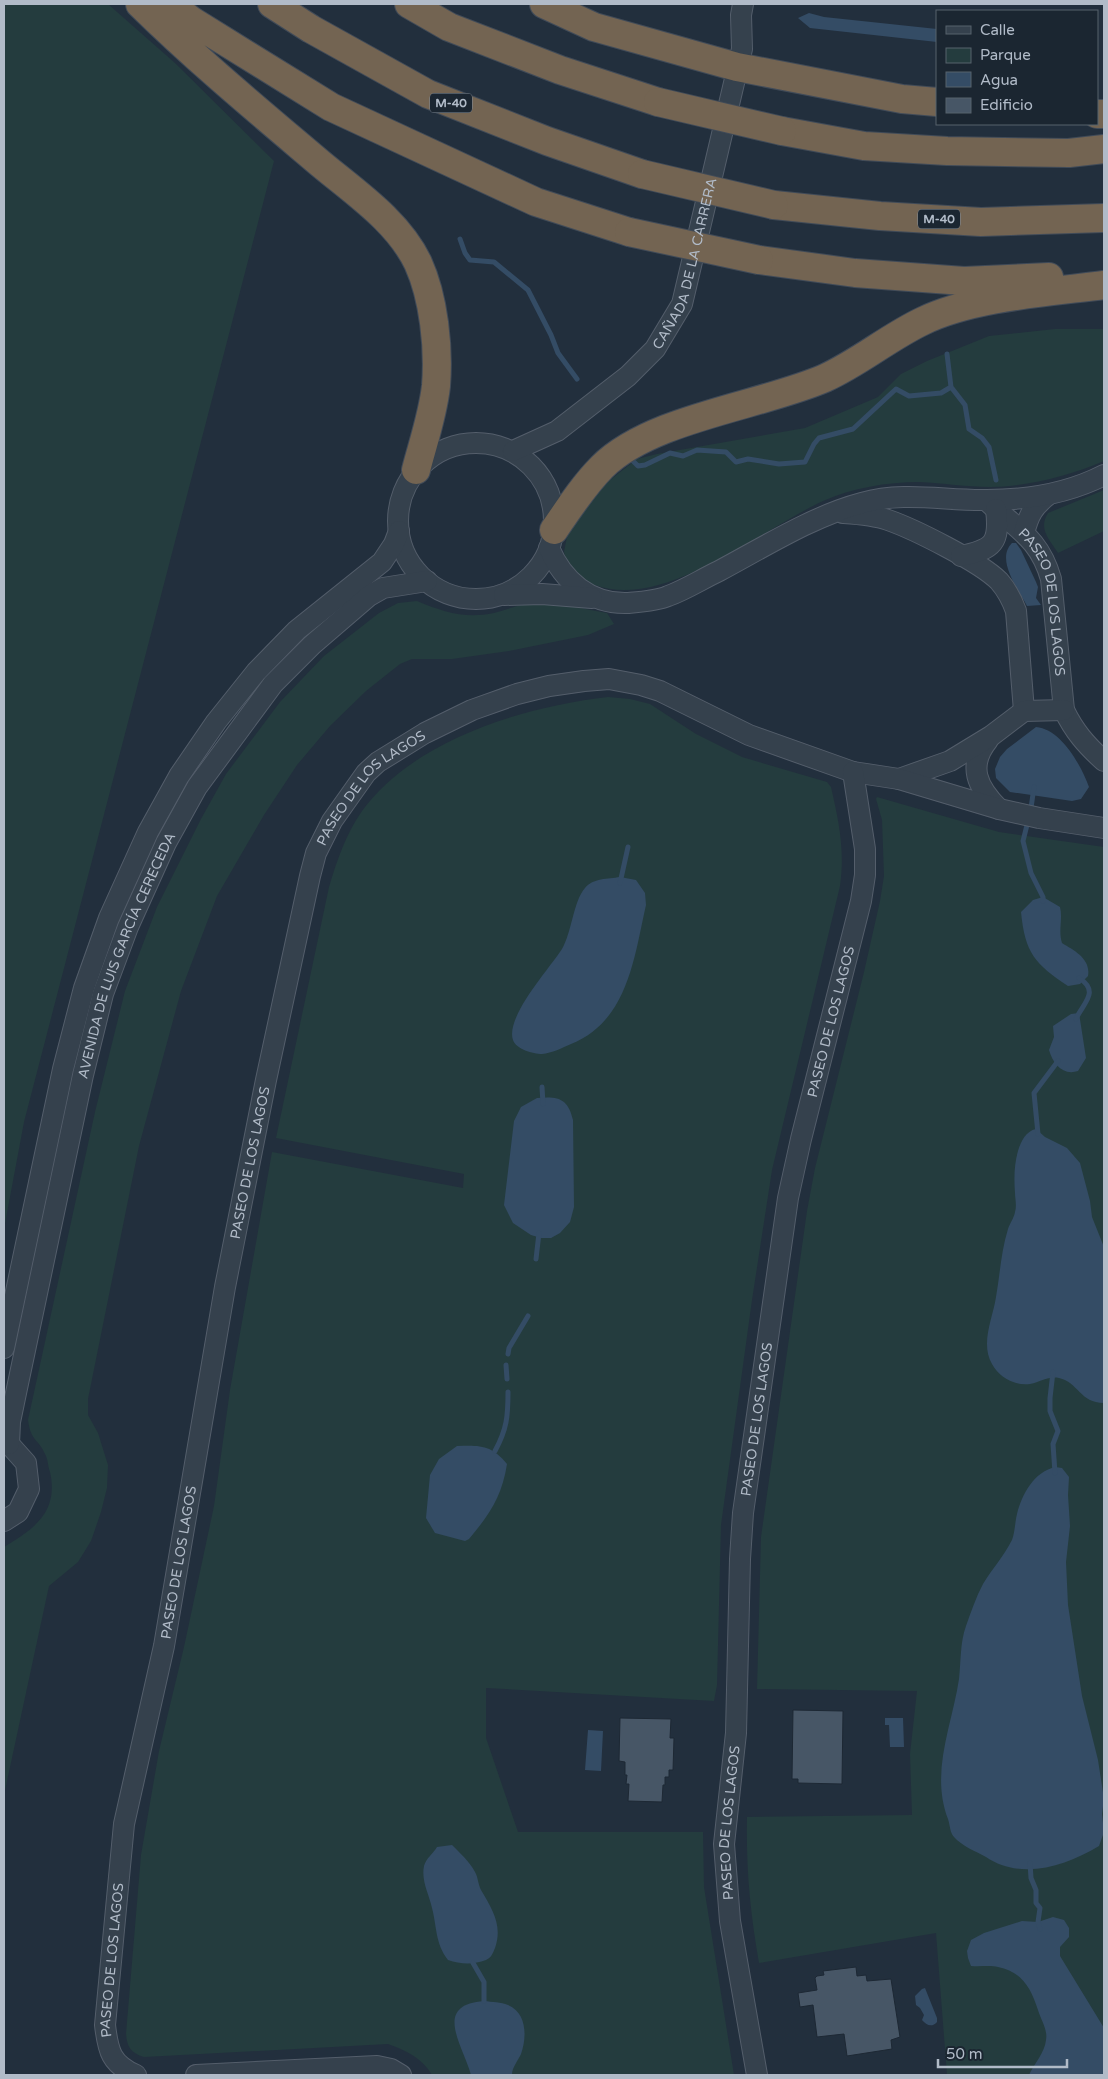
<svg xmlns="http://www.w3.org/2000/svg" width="1108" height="2079" viewBox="0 0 1108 2079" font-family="'Varela Round',sans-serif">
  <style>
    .green { fill: #243c3e }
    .water { fill: #344c65 }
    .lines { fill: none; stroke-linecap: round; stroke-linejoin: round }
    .stream { stroke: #344c65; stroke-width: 5 }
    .building { fill: #475666; stroke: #1d2834 }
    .minor-casing { stroke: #545e6b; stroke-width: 22 }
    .motorway-casing { stroke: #414b58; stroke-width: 30 }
    .minor { stroke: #35414d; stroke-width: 20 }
    .motorway { stroke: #736452; stroke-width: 28 }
    .motorway-bridge-casing { stroke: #414b58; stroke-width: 30; stroke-linecap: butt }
    .motorway-bridge { stroke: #736452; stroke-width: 28 }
    .labels { text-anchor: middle; stroke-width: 4; stroke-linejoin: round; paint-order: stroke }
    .shield { fill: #1b2631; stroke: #848e9b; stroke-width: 1 }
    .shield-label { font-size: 12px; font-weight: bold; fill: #b1bbc8 }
    .street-label { font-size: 14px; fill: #b1bbc8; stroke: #1b2631 }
  </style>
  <rect width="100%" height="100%" fill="#222f3d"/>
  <path class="green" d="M4 4H108L175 63 274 161 24 1122 4 1229Z
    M1055 329H1104V461C1069 476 1030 486 991 487 967 487 943 483 919 482 887 482 852 488 823 501 762 529 664 611 595 585L592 589 568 568 564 552 568 532 597 490 637 459 657 454 805 428 878 397 901 374 927 361 957 349 989 336Z
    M1104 490V531L1058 553C1049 539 1038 529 1048 513Z
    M417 601C443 612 466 619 494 613 506 610 517 605 528 604 554 601 582 609 607 613L614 624 588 635 509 651 452 659H412L400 664 366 691 330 726 297 765 264 815 217 896 181 991 139 1146 88 1399V1415L98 1433 108 1465 107 1488 101 1512 91 1541 78 1562 49 1586 4 1795V1547C34 1529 59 1512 50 1472 48 1467 48 1459 45 1454 38 1438 31 1442 28 1420L95 1112 125 991 157 907 201 819 226 774 280 702 324 656 379 613 398 603Z
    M608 697 630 699 650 704 696 734 742 757 827 782 831 787C839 822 845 850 840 886L772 1170 752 1300 721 1525 717 1685 714 1701 486 1688V1738L518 1832H703L704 1887 734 2075H432C423 2059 406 2050 388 2044L144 2057C131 2053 127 2047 126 2034L141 1855 159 1751 184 1647 214 1506 230 1390 272 1152 463 1188 464 1174 276 1138 329 887C337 860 346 834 362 811 415 739 523 707 608 697Z
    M877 797 999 832 1104 847V2075H947L936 1933 759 1963C750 1911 746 1870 747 1817L912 1815 910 1754 917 1691 757 1689 761 1537 807 1211 815 1168 864 972 880 901 884 876 882 820 876 799Z"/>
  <path class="water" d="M809 13 824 17 937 29V42L810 28 798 18Z
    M1012 543H1016L1021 550 1036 582 1038 587 1036 598 1041 605 1027 606C1019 590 995 560 1012 543Z
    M1036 727C1061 729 1081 765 1089 787L1081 799 1072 801 1010 792 996 778 995 769 1000 757 1007 749Z
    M620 877 636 880 645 893 646 905C634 958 628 1021 571 1044 562 1048 552 1053 542 1054 533 1054 516 1049 513 1040 505 1017 550 968 562 949 572 932 573 902 585 888 593 878 608 879 620 877Z
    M1043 897 1060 907C1063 919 1058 930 1062 943 1075 951 1091 959 1088 976L1080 984 1068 986C1035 964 1025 953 1021 912L1033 900Z
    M1079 1013 1086 1058 1078 1071C1063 1076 1053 1064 1049 1050L1054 1037 1053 1026 1071 1014Z
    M537 1098C558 1096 568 1098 573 1120L574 1207 570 1222 560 1233 551 1238H541L531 1235 513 1223 504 1205 514 1121 521 1107Z
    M1036 1129 1045 1137 1067 1148 1080 1163 1090 1201 1092 1217 1104 1247V1403C1080 1403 1078 1382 1059 1378 1048 1376 1041 1382 1030 1384 1014 1386 999 1377 992 1364 980 1343 993 1318 996 1297 1000 1274 1001 1252 1008 1229 1010 1223 1014 1218 1015 1212 1017 1206 1015 1198 1015 1193 1014 1179 1014 1165 1018 1151 1021 1141 1026 1131 1036 1129Z
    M457 1446C480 1445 492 1445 507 1464 502 1496 490 1514 469 1539L465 1541 435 1533 426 1518 430 1475 439 1459Z
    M1055 1467 1062 1468 1069 1477 1068 1495 1070 1526 1066 1562 1068 1605 1082 1696 1098 1760 1104 1799 1102 1814 1104 1832 1099 1846C1065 1866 1022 1881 986 1857 975 1851 962 1846 954 1837 950 1833 950 1825 948 1819 930 1772 952 1726 959 1679 961 1662 960 1642 966 1626 971 1612 976 1597 983 1584 992 1569 1004 1556 1012 1540 1015 1532 1015 1522 1017 1514 1022 1494 1034 1472 1055 1467Z
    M885 1718H903L904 1747H890L889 1725H885Z
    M588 1730 603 1731 601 1771 585 1770Z
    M452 1845C460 1853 470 1862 475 1872 478 1877 478 1884 481 1890 492 1909 503 1925 495 1948 493 1953 491 1958 486 1960 473 1965 460 1964 448 1960 435 1943 437 1927 432 1908 429 1894 421 1881 424 1866 426 1858 433 1854 437 1847Z
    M1053 1917 1064 1920 1069 1928V1937L1060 1947V1956L1104 2028V2075H1029C1034 2064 1045 2052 1046 2040 1048 2030 1041 2020 1038 2010 1031 1989 1023 1972 998 1967 990 1965 980 1967 971 1966L968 1958 967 1951 971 1940 984 1933 1022 1921 1038 1922Z
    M925 1988 937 2018V2022C932 2028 926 2025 922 2020L924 2015 920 2008 916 2005 915 1996 922 1989Z
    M484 2001C492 2002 501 2002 508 2005 527 2013 527 2037 521 2054 518 2061 512 2067 512 2075H471C463 2045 432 2005 484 2001Z"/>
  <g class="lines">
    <path class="stream" d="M460 239 465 253 470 260 494 262 528 290 551 335 558 353 577 379
      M947 354 951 387
      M631 459 638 466 645 465 670 453 683 456 697 450 726 452 736 462 748 459 779 464 805 462 814 444 819 438 853 429 896 389 909 396 941 393 951 387 965 405 969 429 982 438 989 447 996 480
      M1031 808 1034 787
      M1028 821 1023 841 1031 873 1043 897V901
      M620 883 628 847
      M1076 1019C1082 1004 1101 992 1079 978
      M542 1087 543 1104
      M1038 1134 1034 1093 1058 1061
      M536 1259 539 1233
      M508 1354 509 1348 528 1316
      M506 1365 507 1379
      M1053 1372 1050 1398V1411L1058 1431 1053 1444 1055 1473
      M495 1451C507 1429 508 1416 508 1392
      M1030 1863 1031 1878 1036 1890V1903L1040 1908 1038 1922 1040 1929
      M473 1963 484 1982V2001"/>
  </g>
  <path class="building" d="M793 1710 843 1711 842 1784 798 1783V1779H792Z
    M620 1718 671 1719 670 1738H674L673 1770H669V1777H665V1785H663L662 1802 628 1801 629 1784H626L627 1775H625V1762L619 1761Z
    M856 1967 857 1976 866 1975 867 1981 891 1979 900 2037 891 2040 892 2049 847 2056 844 2034 817 2037 813 2005 800 2007 798 1993 817 1990 815 1978 817 1976 824 1975 823 1971Z"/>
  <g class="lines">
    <g class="minor-casing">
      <g id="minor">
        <circle cx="476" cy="521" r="78"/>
        <path id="s1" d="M513 451 557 431 628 376 655 349 682 304 742 49 741 15 743 4"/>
        <path id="s2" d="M986 500C1016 529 1039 537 1051 579L1064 710C1074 731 1086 745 1104 761"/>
        <path d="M843 513C858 514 874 515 888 520 914 529 980 562 999 581 1007 590 1012 600 1016 611L1024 711"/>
        <path d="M1024 533C1029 514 1033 507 1048 495"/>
        <path d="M549 548C563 581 590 604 627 603 639 602 657 601 668 596 685 590 702 579 719 571 764 547 813 516 862 503 904 491 945 501 987 500 1026 500 1069 493 1104 475"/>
        <path d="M961 556C994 549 1000 543 996 509"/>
        <path d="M504 595 542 594 592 598"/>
        <path d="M988 740C967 766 977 787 999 809"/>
        <path d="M899 779 950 761 991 736 1024 711 1064 710"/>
        <path d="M4 1348 63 1069 84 988 109 918 148 832 179 776 216 722 256 672 297 630 382 562 394 544 399 531"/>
        <path d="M4 1442 9 1444 26 1463 29 1489 18 1512 4 1521"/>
        <path id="s3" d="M9 1444 10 1422 16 1393 83 1075 103 994 128 927 166 843 197 787 273 684 312 645 369 596 383 588 427 581"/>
        <path id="s4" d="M136 2075C111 2064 108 2051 105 2025L124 1824 164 1646 225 1287 266 1080 310 876 316 853 332 821 366 773 378 762 425 733 472 710 517 694 549 686 584 681 609 679 641 685 660 691 749 735 853 772 899 779 999 809 1039 818 1104 828"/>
        <path d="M196 2075 377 2066 391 2069 401 2075"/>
        <path id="s5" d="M757 2075 730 1921 724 1844 736 1733 740 1559 743 1513 788 1198 801 1139 861 901 865 875V849L853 772"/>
      </g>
    </g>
    <g class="motorway-casing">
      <path id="motorway" d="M140 4C196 59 256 109 315 159 351 190 397 219 418 263 434 298 439 348 436 386 433 414 423 443 416 470
        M170 4 192 21 331 107 536 202 629 232
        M272 4 311 29 428 94 547 141 642 174
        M409 4 449 27 560 70 658 102
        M544 4 594 27 737 67 902 99 937 102
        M1097 114H1104
        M782 131 864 146 947 151 1069 153 1104 149
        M774 205 880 216 981 222 1104 218
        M759 260 855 273 964 281 1049 277
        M554 530C569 508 584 485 602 467 651 418 761 406 825 378 860 362 889 337 923 321 972 297 1050 292 1104 285"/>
    </g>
    <use href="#minor" class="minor"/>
    <use href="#motorway" class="motorway"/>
    <g class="motorway-bridge-casing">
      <path id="motorway-bridge" d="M658 102 782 131
        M642 174 774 205
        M629 232 759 260"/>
    </g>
    <use href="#motorway-bridge" class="motorway-bridge"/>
  </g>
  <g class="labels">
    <g class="shield">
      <rect x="430" y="93.5" width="42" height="19" rx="4"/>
      <rect x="918" y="209.5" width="42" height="19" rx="4"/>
    </g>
    <g class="shield-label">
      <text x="451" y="107">M-40</text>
      <text x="939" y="223">M-40</text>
    </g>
    <g class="street-label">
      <text dy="5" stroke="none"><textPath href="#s1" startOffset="268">CAÑADA DE LA CARRERA</textPath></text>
      <text dy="5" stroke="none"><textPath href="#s2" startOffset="124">PASEO DE LOS LAGOS</textPath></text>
      <text dy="5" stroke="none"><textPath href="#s4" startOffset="1342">PASEO DE LOS LAGOS</textPath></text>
      <text dy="5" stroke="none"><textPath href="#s3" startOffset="504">AVENIDA DE LUIS GARCÍA CERECEDA</textPath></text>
      <text dy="5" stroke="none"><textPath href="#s5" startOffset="1065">PASEO DE LOS LAGOS</textPath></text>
      <text dy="5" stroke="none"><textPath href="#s4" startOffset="938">PASEO DE LOS LAGOS</textPath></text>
      <text dy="5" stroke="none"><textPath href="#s5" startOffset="660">PASEO DE LOS LAGOS</textPath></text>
      <text dy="5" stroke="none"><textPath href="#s4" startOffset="532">PASEO DE LOS LAGOS</textPath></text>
      <text dy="5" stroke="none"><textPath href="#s5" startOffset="255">PASEO DE LOS LAGOS</textPath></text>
      <text dy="5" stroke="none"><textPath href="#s4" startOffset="128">PASEO DE LOS LAGOS</textPath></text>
    </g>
  </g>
  <rect width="1108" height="2079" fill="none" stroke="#b1bbc8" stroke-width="10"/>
  <rect x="936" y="10" width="162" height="115" fill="#1b2631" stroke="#57626d"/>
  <rect x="946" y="26" width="25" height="8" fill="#35414d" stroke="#57626d"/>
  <text x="980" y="35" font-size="15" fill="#b1bbc8">Calle</text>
  <rect x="946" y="48" width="25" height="15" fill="#243c3e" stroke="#57626d"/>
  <text x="980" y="60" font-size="15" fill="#b1bbc8">Parque</text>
  <rect x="946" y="72" width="25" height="15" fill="#344c65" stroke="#57626d"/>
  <text x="980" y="85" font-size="15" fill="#b1bbc8">Agua</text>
  <rect x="946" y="98" width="25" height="15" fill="#475666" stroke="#57626d"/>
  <text x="980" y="110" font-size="15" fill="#b1bbc8">Edificio</text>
  <path d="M938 2059v8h129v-8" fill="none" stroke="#b1bbc8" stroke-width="2.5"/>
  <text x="946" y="2059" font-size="15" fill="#b1bbc8" stroke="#1b2631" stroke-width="4" paint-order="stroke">50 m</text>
</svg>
